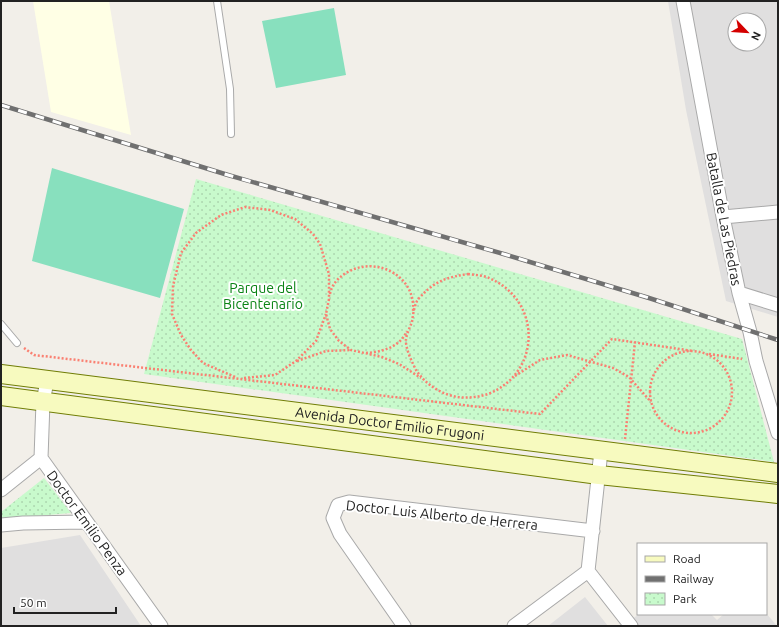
<svg xmlns="http://www.w3.org/2000/svg" width="779" height="627" viewBox="0 0 779 627" font-family="Ubuntu,sans-serif">
  <style>
    .residential { fill: #e0dfdf; fill-rule: evenodd }
    .education { fill: #ffffe5 }
    .park { fill: url(#park-dots) }
    .pitch { fill: #88e0be }
    .lines { fill: none; stroke-linecap: round; stroke-linejoin: round }
    .lane-casing { stroke: #a9a9a9; stroke-width: 8 }
    .street-casing { stroke: #a9a9a9; stroke-width: 15 }
    .secondary-casing { stroke: #707d05; stroke-width: 20 }
    .path { stroke: #fa8072; stroke-width: 2.5; stroke-dasharray: 2 2; stroke-linecap: butt }
    .lane { stroke: #fff; stroke-width: 6 }
    .street { stroke: #fff; stroke-width: 13 }
    .secondary { stroke: #f7fabf; stroke-width: 18 }
    .rail-casing { stroke: #707070; stroke-width: 4.5 }
    .rail { stroke: #fff; stroke-width: 3; stroke-dasharray: 9; stroke-linecap: butt }
    .labels { text-anchor: middle; stroke-width: 4; stroke-linejoin: round; paint-order: stroke }
    .street-label { font-size: 14px; fill: #222; stroke: #fff }
    .park-label { font-size: 14px; fill: #0c8416; stroke: #fff }
  </style>
  <defs>
    <pattern id="park-dots" width="8" height="8" patternUnits="userSpaceOnUse"><rect width="8" height="8" fill="#c8facc"/><path d="M2 2h.1M6 6h.1" fill="none" stroke="#acd6af" stroke-width="1.8" stroke-linecap="round"/></pattern>
  </defs>
  <rect width="100%" height="100%" fill="#f2efe9"/>
  <path class="residential" d="M668 1H778V317L726 301 686 110ZM735 20H759V44H735Z
    M80 535 141 626H1V548Z
    M585 597 608 626H548Z
    M766 613 777 626H623L639 614H711L717 620 724 614H766Z"/>
  <path class="education" d="M33 1H109L131 135 51 112Z"/>
  <path class="park" d="M196 179 742 339 774 462 144 374Z
    M44 478 71 513 1 519V512Z"/>
  <path class="pitch" d="M334 8 346 75 276 88 262 21Z
    M52 168 184 209 160 298 32 261Z"/>
  <g class="lines">
    <g class="lane-casing">
      <path id="lane" d="M217 1 230 89 231 134
        M1 324 17 343"/>
    </g>
    <g class="street-casing">
      <path id="street" d="M683 1 723 217 739 293 750 332 756 361 778 433
        M723 217 778 212
        M739 293 778 305
        M41 458 161 626
        M41 458 43 402 47 381
        M1 490 41 458
        M1 525 23 523 86 522
        M588 571 601 451
        M588 571 631 626
        M404 626 340 534 333 518 338 505 349 502 593 531
        M514 626 588 571"/>
    </g>
    <g class="secondary-casing">
      <g id="secondary">
        <path id="s1" d="M1 374 778 473"/>
        <path d="M1 396 599 475 778 494"/>
      </g>
    </g>
    <path class="path" d="M468 274C475 275 483 275 489 278 542 300 542 373 488 394 475 398 462 399 449 395 435 390 424 382 416 370 412 362 405 348 406 339 407 333 410 327 412 322 413 315 414 307 417 301 418 299 421 296 423 294 437 280 449 277 468 274Z
      M330 294C332 284 338 278 346 273 375 255 416 275 413 311
      M329 299 326 314 330 329 339 341 351 350 382 357 399 364 421 378
      M24 348 34 355 540 414 612 339 693 351
      M650 392a41 41 0 1 1 82 0a41 41 0 1 1-82 0Z
      M366 353C382 352 400 347 407 331
      M709 354 742 359
      M297 361 326 351 351 350
      M515 376 540 360 567 355 613 368 629 377 651 402
      M235 377 203 363 191 350 181 335 172 314 173 286 181 253 196 233 221 215 245 207 270 210 295 219 313 234 320 244 329 274V300
      M244 378 275 375 296 361 316 341 326 314
      M625 439 635 342"/>
    <use href="#lane" class="lane"/>
    <use href="#street" class="street"/>
    <use href="#secondary" class="secondary"/>
    <g class="rail-casing">
      <path id="rail" d="M1 105 228 175 507 255 649 298 778 340"/>
    </g>
    <use href="#rail" class="rail"/>
  </g>
  <g class="labels">
    <g class="street-label">
      <text transform="translate(724 219) rotate(79)" y="5">Batalla de Las Piedras</text>
      <text dy="5" stroke="none"><textPath href="#s1" startOffset="392">Avenida Doctor Emilio Frugoni</textPath></text>
      <text transform="translate(442 515) rotate(6)" y="5">Doctor Luis Alberto de Herrera</text>
      <text transform="translate(87 523) rotate(54)" y="5">Doctor Emilio Penza</text>
    </g>
    <g class="park-label">
      <text x="263" y="293">Parque del<tspan x="263" dy="16">Bicentenario</tspan></text>
    </g>
  </g>
  <rect width="779" height="627" fill="none" stroke="#222222" stroke-width="4"/>
  <rect x="637" y="543" width="130" height="72" fill="#ffffff" stroke="#a7a7a7"/>
  <rect x="645" y="556" width="20" height="6" fill="#f7fabf" stroke="#a7a7a7"/>
  <text x="673" y="563" font-size="12" fill="#222222">Road</text>
  <rect x="645" y="576" width="20" height="6" fill="#707070" stroke="#a7a7a7"/>
  <text x="673" y="583" font-size="12" fill="#222222">Railway</text>
  <rect x="645" y="593" width="20" height="12" fill="url(#park-dots)" stroke="#a7a7a7"/>
  <text x="673" y="603" font-size="12" fill="#222222">Park</text>
  <g transform="translate(747 32) rotate(115)"><circle r="19" fill="#ffffff" stroke="#a7a7a7"/>
  <path d="M0-3L7 15L0 10L-7 15Z" fill="#d40000"/>
  <text y="-6" font-size="11" font-weight="bold" text-anchor="middle" fill="#222222">N</text>
  </g>
  <path d="M14 607v6h102v-6" fill="none" stroke="#222222" stroke-width="2"/>
  <text x="20" y="607" font-size="12" fill="#222222" stroke="#ffffff" stroke-width="3" paint-order="stroke">50 m</text>
</svg>
